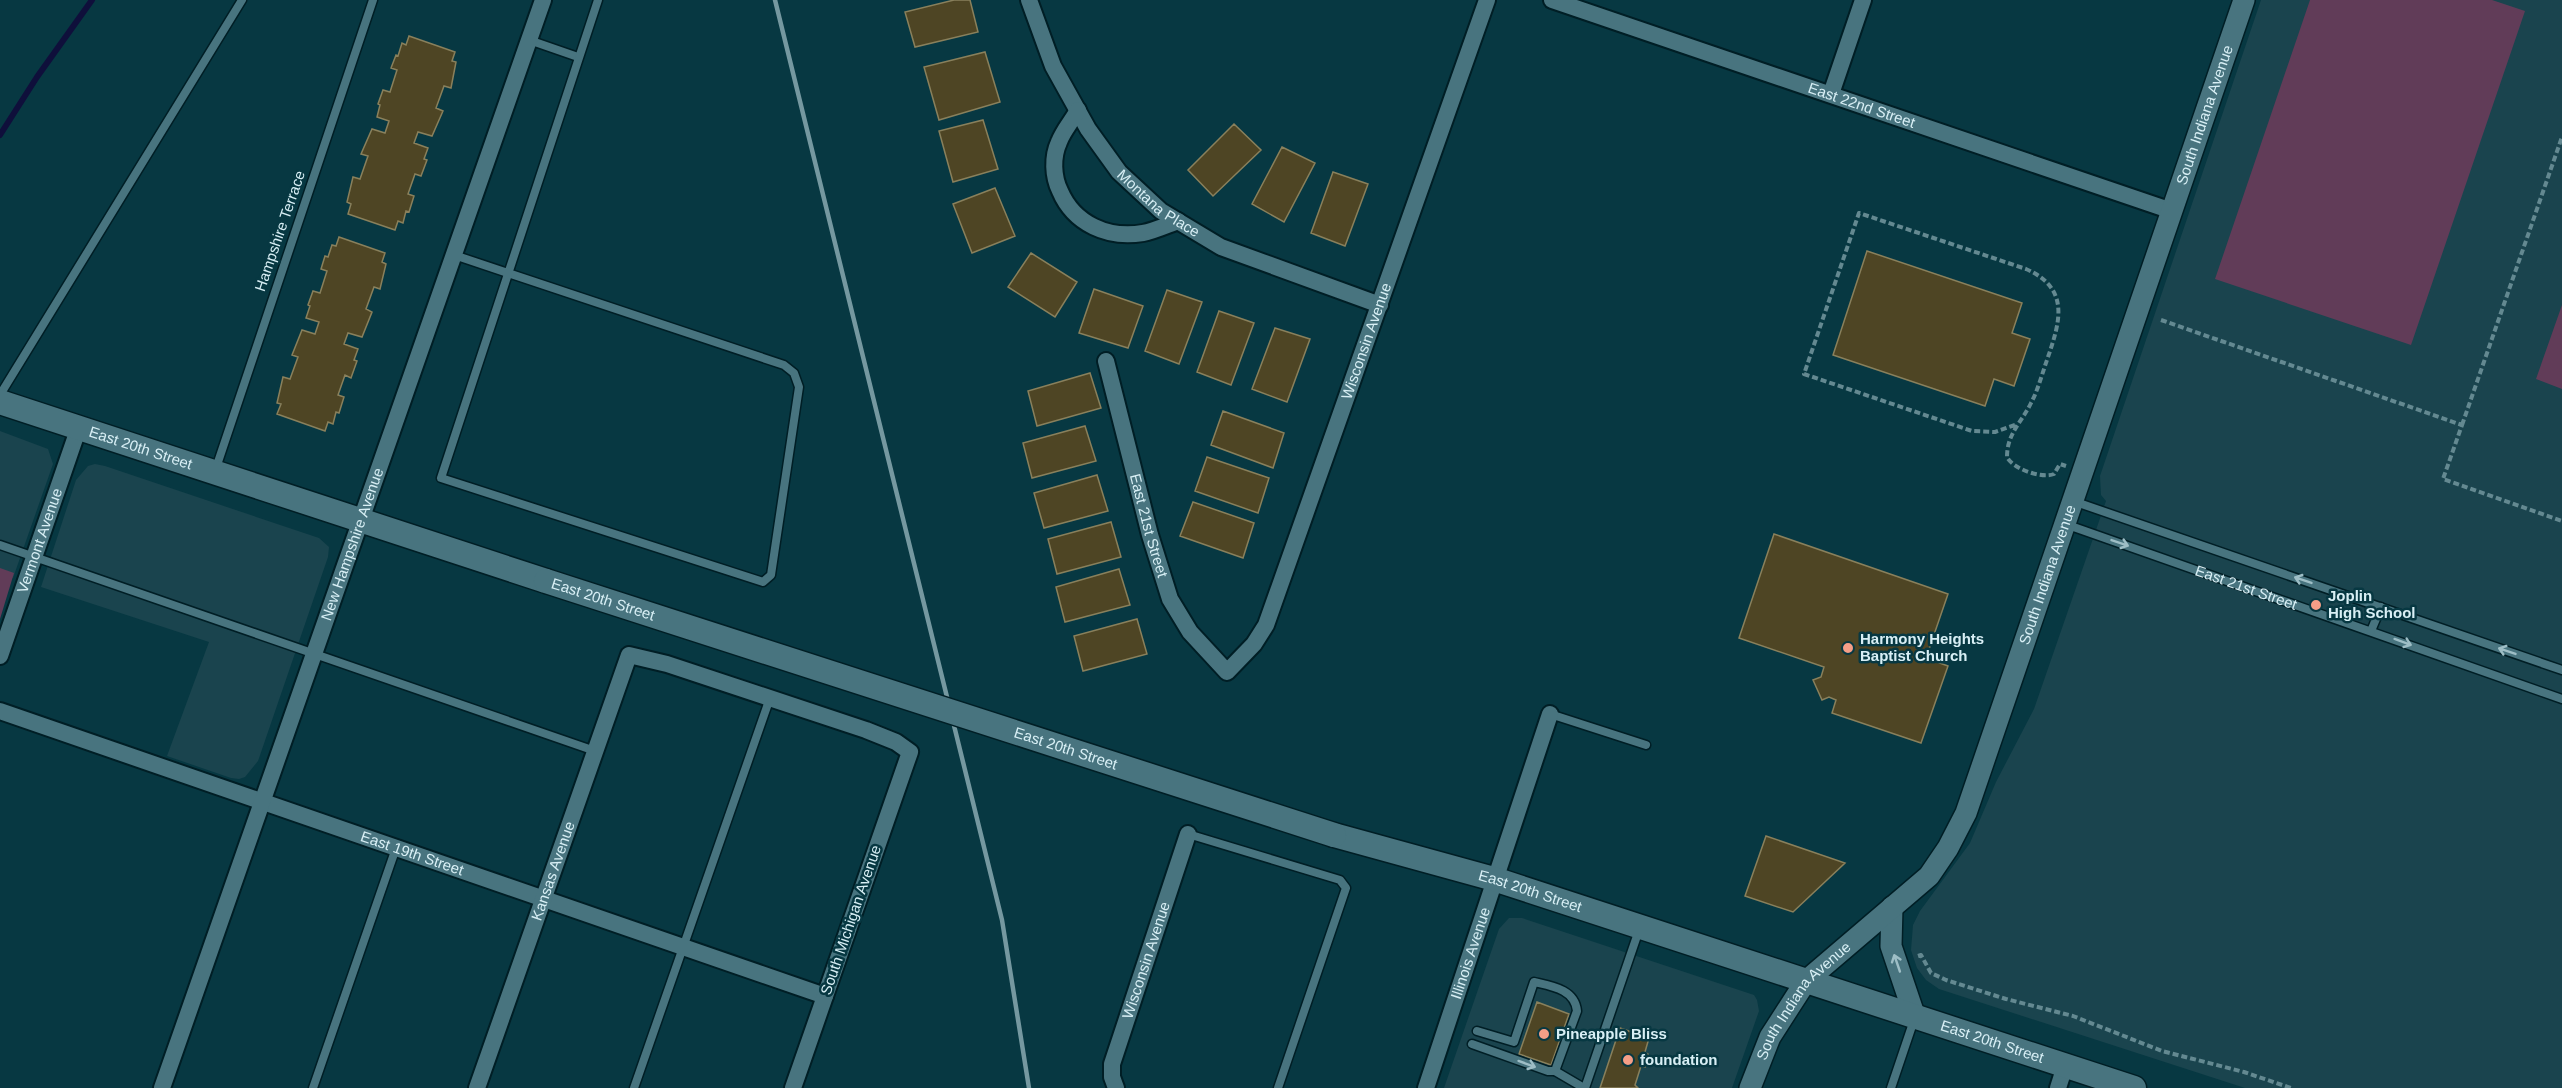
<svg xmlns="http://www.w3.org/2000/svg" width="2562" height="1088" viewBox="0 0 2562 1088" font-family="Helvetica,sans-serif">
  <style>
    .built { fill: #1a444e }
    .green { fill: #613c58 }
    .lines { fill: none; stroke-linecap: round; stroke-linejoin: round }
    .stream { stroke: #0f0f3b; stroke-width: 6 }
    .building { fill: #4e4524; stroke: #89805c; stroke-width: 1.5 }
    .service-casing { stroke: #001e25; stroke-width: 11 }
    .minor-casing { stroke: #001e25; stroke-width: 20 }
    .tertiary-casing { stroke: #001e25; stroke-width: 24 }
    .secondary-casing { stroke: #001e25; stroke-width: 27 }
    .path { stroke: #648991; stroke-width: 4; stroke-dasharray: 6 3; stroke-linecap: butt }
    .service { stroke: #48747f; stroke-width: 8 }
    .minor { stroke: #48747f; stroke-width: 16 }
    .tertiary { stroke: #48747f; stroke-width: 21 }
    .secondary { stroke: #48747f; stroke-width: 24 }
    .rail { stroke: #7598a0; stroke-width: 4.5 }
    .secondary-bridge-casing { stroke: #001e25; stroke-width: 27; stroke-linecap: butt }
    .secondary-bridge { stroke: #48747f; stroke-width: 24 }
    .oneway { stroke: #9ebec6 }
    .poi-dot { fill: #f49e87; stroke: #073842; stroke-width: 2 }
    .labels { text-anchor: middle; stroke-width: 5; stroke-linejoin: round; paint-order: stroke }
    .street-label { font-size: 15px; fill: #d8eff5; stroke: #073842 }
    .poi-label { font-size: 15px; font-weight: bold; fill: #d8eff5; stroke: #073842; text-anchor: start }
  </style>
  <rect width="100%" height="100%" fill="#073842"/>
  <path class="built" d="M2261 0H2562V1088H2245L1939 989 1926 980 1917 968 1911 950 1913 925 1920 911 1970 843 1996 782 2034 709 2106 501 2101 495 2100 476Z
    M0 431 48 449 53 464 13 578 0 573Z
    M95 464 105 466 319 538 329 547 328 557 258 761 245 777 239 779 231 778 167 756 209 642 41 587 76 480 88 466Z
    M1509 918H1522L1754 995 1757 1000 1759 1011 1732 1088H1444L1499 929Z"/>
  <path class="green" d="M2310 0H2492L2525 11 2411 345 2215 279Z
    M2562 305V389L2536 379Z
    M0 568 14 573 0 619Z"/>
  <g class="lines">
    <path class="stream" d="M0 135 37 77 92 0"/>
  </g>
  <path class="building" d="M954 0H970L978 32 915 47 905 12Z
    M409 36 455 52 452 61 456 62 451 88 444 86 436 108 443 111 432 136 418 132 414 143 428 148 424 159 427 160 421 176 415 174 408 194 414 196 409 212 406 211 403 223 398 221 395 230 348 214 351 204 347 202 353 177 360 179 368 156 361 154 372 129 385 133 389 121 377 117 380 105 378 104 383 90 390 92 397 70 391 68 396 55 398 56 402 43 406 45Z
    M985 52 1000 102 939 120 924 67Z
    M983 120 998 169 953 182 939 131Z
    M1234 124 1261 150 1213 196 1188 170Z
    M1282 147 1315 163 1284 222 1252 204Z
    M1333 172 1368 184 1345 246 1311 233Z
    M995 188 1015 236 972 253 953 204Z
    M339 237 385 253 382 262 386 264 380 289 374 287 366 309 372 312 362 337 348 333 344 344 358 349 354 360 357 361 351 378 345 375 338 395 344 397 339 413 336 412 333 424 328 422 325 431 277 414 281 404 277 403 283 377 290 379 298 357 292 355 302 330 315 334 319 322 306 318 310 306 308 305 313 291 320 293 327 271 321 269 325 256 328 257 332 245 336 246Z
    M1867 251 2022 303 2012 333 2030 339 2014 386 1994 379 1985 406 1833 355Z
    M1031 253 1077 282 1055 317 1008 287Z
    M1094 289 1143 306 1128 348 1079 333Z
    M1167 290 1202 302 1179 364 1145 351Z
    M1219 311 1254 323 1231 385 1197 372Z
    M1275 328 1310 339 1287 402 1252 389Z
    M1090 373 1101 408 1037 426 1028 391Z
    M1223 411 1284 433 1273 468 1211 445Z
    M1085 426 1096 461 1032 478 1023 443Z
    M1207 457 1269 478 1258 513 1195 491Z
    M1097 475 1108 511 1044 528 1034 493Z
    M1193 502 1254 523 1243 558 1180 536Z
    M1111 522 1121 557 1057 574 1048 539Z
    M1774 534 1948 594 1926 658 1948 666 1921 743 1832 713 1836 700 1829 697 1822 700 1813 680 1821 677 1824 667 1739 638Z
    M1119 569 1130 605 1065 622 1056 587Z
    M1137 619 1147 654 1083 671 1074 636Z
    M1766 836 1845 863 1793 912 1745 896Z
    M1537 1002 1569 1014 1551 1065 1519 1054Z
    M1620 1028 1649 1038 1645 1052 1648 1054 1645 1067 1641 1066 1635 1085 1638 1088H1600Z"/>
  <g class="lines">
    <g class="service-casing">
      <g id="service">
        <path d="M529 40 578 57"/>
        <path d="M454 255 784 365 794 373 799 387 771 575 763 582 441 478 598 0"/>
        <path d="M0 395 242 0"/>
        <path d="M215 471 373 0"/>
        <path d="M2073 501 2562 670"/>
        <path id="s1" d="M2065 524 2562 699"/>
        <path d="M0 545 595 751"/>
        <path d="M2371 631 2381 607"/>
        <path d="M1550 714 1646 745"/>
        <path d="M1188 834 1340 880 1346 888 1278 1088"/>
        <path d="M1472 1044 1548 1071H1555L1577 1011C1575 989 1551 986 1534 982L1514 1042 1477 1031"/>
        <path d="M1555 1071 1584 1088"/>
        <path d="M313 1088 396 848"/>
        <path d="M634 1088 770 698"/>
        <path d="M1585 1088 1639 930"/>
        <path d="M1891 1088 1915 1017"/>
      </g>
    </g>
    <g class="minor-casing">
      <g id="minor">
        <path id="s2" d="M1029 0 1053 66 1088 129 1119 172 1161 211 1221 247 1380 305"/>
        <path id="s3" d="M1552 0 2172 211"/>
        <path d="M1831 94 1863 0"/>
        <path d="M1078 110C1072 121 1063 131 1059 142 1052 157 1053 177 1060 191 1074 224 1108 239 1143 233 1154 231 1167 225 1178 221"/>
        <path id="s4" d="M1106 361 1150 535 1170 599 1190 632 1227 672 1254 644 1266 625 1487 0"/>
        <path id="s5" d="M0 656 79 427"/>
        <path id="s6" d="M0 711 825 996"/>
        <path id="s7" d="M162 1088 543 0"/>
        <path id="s8" d="M477 1088 629 655 667 664 866 730 896 742 910 752 793 1088"/>
        <path id="s9" d="M1116 1088 1112 1077V1064L1188 834"/>
        <path id="s10" d="M1426 1088 1550 714"/>
        <path d="M2058 1088 2065 1066"/>
      </g>
    </g>
    <g class="tertiary-casing">
      <g id="tertiary">
        <path d="M1892 907 1891 946 1915 1017"/>
        <path id="s11" d="M1750 1088 1770 1037 1806 981 1929 876 1948 848 1966 813 2244 0"/>
      </g>
    </g>
    <g class="secondary-casing">
      <g id="secondary">
        <path id="s12" d="M0 402 546 581"/>
        <path id="s13" d="M1334 835 1494 879 2134 1088"/>
      </g>
    </g>
    <path class="path" d="M2161 320 2462 425 2443 479 2562 521
      M2015 425 1995 432 1972 431 1804 374 1859 213 2026 269C2071 289 2060 322 2047 360 2042 374 2038 390 2031 403 2022 422 2007 433 2007 457 2013 469 2042 479 2054 474L2060 464 2066 466
      M2462 425 2562 137
      M1918 956 1921 955 1931 973 1946 980 2006 999 2073 1016 2162 1051 2244 1072 2291 1088"/>
    <use href="#service" class="service"/>
    <use href="#minor" class="minor"/>
    <use href="#tertiary" class="tertiary"/>
    <use href="#secondary" class="secondary"/>
    <path class="rail" d="M775 0 1002 920 1029 1088"/>
    <g class="secondary-bridge-casing">
      <g id="secondary-bridge">
        <path id="s14" d="M546 581 1334 835"/>
      </g>
    </g>
    <use href="#secondary-bridge" class="secondary-bridge"/>
  </g>
  <defs><path id="oneway-shaft" d="M-6 0H5M1.5-3L5.5 0L1.5 3" fill="none" stroke-width="1.6" stroke-linecap="round" stroke-linejoin="round" transform="scale(1.5)"/></defs>
  <g class="oneway">
    <use href="#oneway-shaft" transform="translate(2120 543) rotate(19)"/>
    <use href="#oneway-shaft" transform="translate(2303 580) rotate(-161)"/>
    <use href="#oneway-shaft" transform="translate(2403 642) rotate(20)"/>
    <use href="#oneway-shaft" transform="translate(2507 651) rotate(-161)"/>
    <use href="#oneway-shaft" transform="translate(1897 963) rotate(-109)"/>
    <use href="#oneway-shaft" transform="translate(1527 1064) rotate(20)"/>
  </g>
  <g class="poi-dot">
    <circle cx="2316" cy="605" r="6"/>
    <circle cx="1848" cy="648" r="6"/>
    <circle cx="1544" cy="1034" r="6"/>
    <circle cx="1628" cy="1060" r="6"/>
  </g>
  <g class="labels">
    <g class="street-label">
      <text dy="5" stroke="none"><textPath href="#s3" startOffset="327">East 22nd Street</textPath></text>
      <text dy="5" stroke="none"><textPath href="#s11" startOffset="1094">South Indiana Avenue</textPath></text>
      <text dy="5" stroke="none"><textPath href="#s2" startOffset="246">Montana Place</textPath></text>
      <text transform="translate(280 231) rotate(-71)" y="5">Hampshire Terrace</text>
      <text dy="5" stroke="none"><textPath href="#s4" startOffset="702">Wisconsin Avenue</textPath></text>
      <text dy="5" stroke="none"><textPath href="#s12" startOffset="148">East 20th Street</textPath></text>
      <text dy="5" stroke="none"><textPath href="#s4" startOffset="170">East 21st Street</textPath></text>
      <text dy="5" stroke="none"><textPath href="#s5" startOffset="122">Vermont Avenue</textPath></text>
      <text dy="5" stroke="none"><textPath href="#s7" startOffset="576">New Hampshire Avenue</textPath></text>
      <text dy="5" stroke="none"><textPath href="#s11" startOffset="608">South Indiana Avenue</textPath></text>
      <text dy="5" stroke="none"><textPath href="#s1" startOffset="192">East 21st Street</textPath></text>
      <text dy="5" stroke="none"><textPath href="#s14" startOffset="60">East 20th Street</textPath></text>
      <text dy="5" stroke="none"><textPath href="#s14" startOffset="546">East 20th Street</textPath></text>
      <text dy="5" stroke="none"><textPath href="#s6" startOffset="436">East 19th Street</textPath></text>
      <text dy="5" stroke="none"><textPath href="#s8" startOffset="230">Kansas Avenue</textPath></text>
      <text dy="5" stroke="none"><textPath href="#s13" startOffset="204">East 20th Street</textPath></text>
      <text transform="translate(851 920) rotate(-71)" y="5">South Michigan Avenue</text>
      <text dy="5" stroke="none"><textPath href="#s10" startOffset="142">Illinois Avenue</textPath></text>
      <text dy="5" stroke="none"><textPath href="#s9" startOffset="134">Wisconsin Avenue</textPath></text>
      <text dy="5" stroke="none"><textPath href="#s11" startOffset="104">South Indiana Avenue</textPath></text>
      <text dy="5" stroke="none"><textPath href="#s13" startOffset="690">East 20th Street</textPath></text>
    </g>
    <g class="poi-label">
      <text x="2328" y="601">Joplin<tspan x="2328" dy="17">High School</tspan></text>
      <text x="1860" y="644">Harmony Heights<tspan x="1860" dy="17">Baptist Church</tspan></text>
      <text x="1556" y="1039">Pineapple Bliss</text>
      <text x="1640" y="1065">foundation</text>
    </g>
  </g>
</svg>
